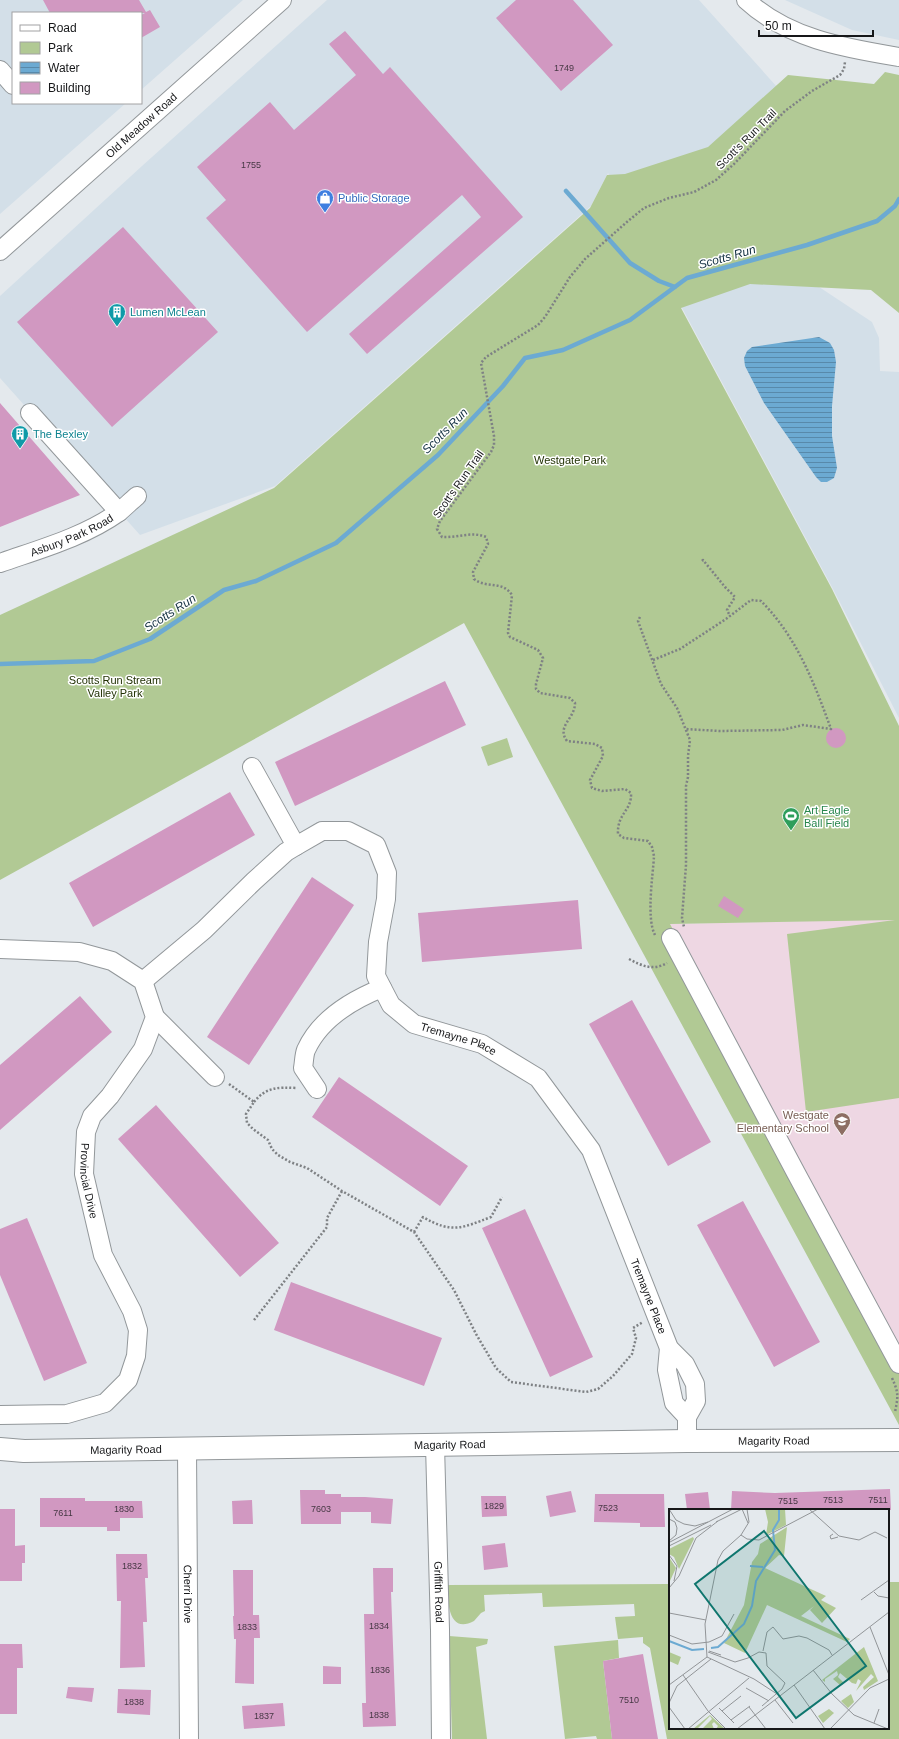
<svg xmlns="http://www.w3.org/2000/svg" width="899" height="1739" viewBox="0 0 899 1739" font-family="Arial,sans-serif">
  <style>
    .built { fill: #d3dfe8 }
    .education { fill: #eed7e3 }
    .green { fill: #b1c994 }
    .water { fill: url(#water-rules) }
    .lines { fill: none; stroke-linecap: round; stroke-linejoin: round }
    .stream { stroke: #6caad2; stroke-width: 4.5 }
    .building { fill: #d198c1 }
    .minor-casing { stroke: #92979a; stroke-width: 20 }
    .major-casing { stroke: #92979a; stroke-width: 24 }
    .path { stroke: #7e8184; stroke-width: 2.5; stroke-dasharray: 2 2; stroke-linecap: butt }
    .minor { stroke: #fff; stroke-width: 18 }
    .major { stroke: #fff; stroke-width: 22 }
    .labels { text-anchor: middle; stroke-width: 3; stroke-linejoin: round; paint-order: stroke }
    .number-label { font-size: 9px; fill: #453743 }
    .street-label { font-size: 11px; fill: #161719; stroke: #fff }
    .shop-label { font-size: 11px; fill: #366cbe; stroke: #fff; text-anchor: start }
    .culture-label { font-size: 11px; fill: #0d838f; stroke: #fff; text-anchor: start }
    .park-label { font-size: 11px; fill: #223204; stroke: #fff }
    .leisure-label { font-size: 11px; fill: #27864d; stroke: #fff; text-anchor: start }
    .education-label { font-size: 11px; fill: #785e54; stroke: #fff; text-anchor: end }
    .water-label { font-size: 12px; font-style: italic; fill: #133041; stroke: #fff }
    .inset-river { fill: none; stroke: #6caad2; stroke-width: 2 }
    .inset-road { fill: none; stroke: #929598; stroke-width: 1 }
    .view { fill: #0f766e; fill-opacity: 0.15; stroke: #0f766e; stroke-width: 2 }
    .inset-edge { fill: none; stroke: #161719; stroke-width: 2 }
  </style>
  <defs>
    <pattern id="water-rules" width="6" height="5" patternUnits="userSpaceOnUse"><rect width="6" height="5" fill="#6caad2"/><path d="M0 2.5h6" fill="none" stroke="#5889aa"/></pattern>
  </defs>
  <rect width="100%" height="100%" fill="#e4e9ed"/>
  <path class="built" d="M0 0H243L141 90V13H13V103H126L0 214Z
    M327 0H699L805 118 627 210 608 173 591 206 275 486 140 535 0 378V296L142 166Z
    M785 0H899V40L852 30Z
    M798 273 872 322 879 338 880 371 899 372V718L832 587 680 304 748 282Z"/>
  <path class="education" d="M899 919V1349L670 924Z"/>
  <path class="green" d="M885 72 899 75V313L871 290 750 284 681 308 832 589 899 726V1098L806 1112 787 934 895 920 670 924 899 1349V1425L464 623 0 880V615L274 488 590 208 607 175 625 174 708 147 788 75 874 84Z
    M507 738 513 757 488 766 481 747Z
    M888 1582H899V1739H667L650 1648 643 1643V1637L618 1639 615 1617 635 1616 634 1604 543 1607 542 1593 484 1595 485 1611 481 1613 474 1621C448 1635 448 1601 447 1585L670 1584V1728H888Z
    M449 1636 488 1639 487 1644 476 1647 487 1739H452Z
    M618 1640 619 1658 603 1661 612 1739H597L596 1736 565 1739 554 1646Z"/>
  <path class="water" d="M819 337 830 343 834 350 836 362 832 406V436L837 468 834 478 827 482H821L816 477 764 403 745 366 744 358 747 351 752 347Z"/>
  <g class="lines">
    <path class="stream" d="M566 191 630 263 659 281 675 287
      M0 664 94 661 150 639 224 590 256 581 336 543 438 455 503 386 525 358 563 350 630 320 687 278 807 245 877 221 895 206 899 199"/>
  </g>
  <path class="building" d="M43 0H139L146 12 150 10 160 27 141 38V15L145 13H50Z
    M516 0H573L613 45 561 91 496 18Z
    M345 31 383 74 390 67 523 217 367 354 349 334 481 217 462 195 307 332 206 218 226 200 197 167 270 102 294 130 356 75 329 44Z
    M123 227 218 332 112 427 17 322Z
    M0 403 80 495 0 527Z
    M445 681 466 725 295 806 275 762Z
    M826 738a10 10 0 1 1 20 0a10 10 0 1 1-20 0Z
    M230 792 255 835 93 927 69 883Z
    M312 877 354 905 249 1065 207 1037Z
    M724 896 744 909 738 918 718 906Z
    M578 900 582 949 422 962 418 913Z
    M80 996 112 1032 0 1130V1065Z
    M632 1000 711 1142 668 1166 589 1024Z
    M339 1077 468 1166 440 1206 312 1117Z
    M156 1105 279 1243 240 1277 118 1139Z
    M743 1201 820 1342 774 1367 697 1225Z
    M525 1209 593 1357 550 1377 482 1228Z
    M27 1218 87 1363 44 1381 0 1275V1229Z
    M291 1282 442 1338 424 1386 274 1330Z
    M890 1489 891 1510H731L732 1491 775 1493Z
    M300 1490H325V1494H341V1497H365L393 1499 391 1524 371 1523V1512H341V1524H301Z
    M571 1491 576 1512 550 1517 546 1496Z
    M708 1492 710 1510H687L685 1494Z
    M595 1494H664L665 1527H640V1523L594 1522Z
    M481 1496H506L507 1516 482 1517Z
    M40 1498H85V1501H142L143 1518H120V1531H107V1527H40Z
    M252 1500 253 1524H233L232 1501Z
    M0 1509H15V1546L25 1545V1563H22V1581H0Z
    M505 1543 508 1567 484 1570 482 1546Z
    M116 1554H147L148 1578H145L147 1622H143L145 1667 120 1668 121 1601H117Z
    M373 1568H393V1592H391L396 1726 363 1727 362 1703H366L364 1614H374Z
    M233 1570H253V1615H259L260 1638H254V1684L235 1683 236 1639H234L233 1616H234Z
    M0 1644H22L23 1668H17V1714H0Z
    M643 1654 658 1739H612L603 1661Z
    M323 1666 341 1667V1684H323Z
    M68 1687 94 1688 92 1702 66 1698Z
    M118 1689 151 1690 150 1715 117 1713Z
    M283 1703 285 1726 244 1729 242 1706Z"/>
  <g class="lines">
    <g class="minor-casing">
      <g id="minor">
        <path d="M746 0C788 39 845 48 899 57"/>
        <path d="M0 70 13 85"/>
        <path id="s1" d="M0 251 282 0"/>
        <path d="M30 413 119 512"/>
        <path id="s2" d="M0 563C40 549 84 537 119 512 125 507 131 501 137 496"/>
        <path d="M252 767 296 846"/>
        <path d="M671 938 796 1173 899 1364"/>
        <path id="s3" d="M0 949 79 952 112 961 143 981 155 1017 143 1049 110 1096 92 1116 86 1132 84 1174 103 1255 132 1311 138 1330 136 1356 128 1380 105 1403 67 1414 0 1415"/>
        <path id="s4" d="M143 981 204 930 254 881 286 852 296 846 322 831H348L376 845 387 873 386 899 378 942 376 976 391 1005 414 1024 482 1044 538 1078 591 1150 669 1348 685 1364 695 1384 696 1401 687 1417V1441"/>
        <path d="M155 1017 215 1077"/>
        <path d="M317 1089 303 1068C304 1063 304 1055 306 1050 320 1019 352 1000 382 988"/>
        <path d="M669 1348 667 1370 674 1403 687 1417"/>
        <path id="s5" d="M435 1445 440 1630 441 1739"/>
        <path id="s6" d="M187 1449 189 1739"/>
      </g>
    </g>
    <g class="major-casing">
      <g id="major">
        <path id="s7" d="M0 1449 24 1451 687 1441 899 1440"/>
      </g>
    </g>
    <path class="path" d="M702 561 703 560 725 587 735 597 727 610 730 616
      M640 617 638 621 661 684 677 708 690 740 688 756V777L686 786V865L682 918 684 927
      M653 660 680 649 726 619 751 600 761 601C796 636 814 682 831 729L803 725 782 730 719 731 686 729
      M655 935C646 918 653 875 654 856L652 847 648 841 624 838 618 834C617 813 632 811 631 793L625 789 602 791 592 788 590 780 603 756 602 748 595 744 567 741C556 726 575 719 575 703L570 698 540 693 536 689V684L543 658 538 650 510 637 508 633 512 595C502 580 487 589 474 579L473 572 488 544 486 537C472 531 457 538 442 537L437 529 440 521 491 452 494 445V436L481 363 486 357 538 325 545 317 570 277 585 259 628 221 644 208 669 198 694 192 716 180 734 164 785 111 812 91 840 75 844 69 845 62
      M629 959C642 966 653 971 667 963
      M229 1084 254 1102 246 1114 247 1123 253 1129 268 1140 272 1149 278 1155 290 1162 307 1168 342 1191 414 1232 454 1290 476 1334 496 1368 511 1382 586 1392 598 1389 613 1376 632 1354 636 1338 633 1328 643 1322
      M254 1102C266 1087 278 1087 296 1088
      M414 1232 423 1217C452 1234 462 1228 491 1217L502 1197
      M254 1320 327 1227V1218L342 1191
      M892 1378C899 1393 898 1397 895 1412"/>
    <use href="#minor" class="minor"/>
    <use href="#major" class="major"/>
  </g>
  <defs>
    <g id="shop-pin" transform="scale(0.9)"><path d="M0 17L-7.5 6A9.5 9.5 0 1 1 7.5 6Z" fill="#3f7fe0" stroke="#fff"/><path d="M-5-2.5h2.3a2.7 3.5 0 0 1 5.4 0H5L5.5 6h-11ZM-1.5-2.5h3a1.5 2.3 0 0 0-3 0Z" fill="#fff"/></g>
    <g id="building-pin" transform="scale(0.9)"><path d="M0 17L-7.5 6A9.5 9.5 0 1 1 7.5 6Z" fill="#0f9aa8" stroke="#fff"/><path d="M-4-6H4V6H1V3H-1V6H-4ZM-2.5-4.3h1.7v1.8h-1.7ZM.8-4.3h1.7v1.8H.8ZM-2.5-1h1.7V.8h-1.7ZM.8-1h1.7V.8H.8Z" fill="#fff"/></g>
    <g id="stadium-pin" transform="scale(0.9)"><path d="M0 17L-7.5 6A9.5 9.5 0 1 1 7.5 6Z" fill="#2e9e5b" stroke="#fff"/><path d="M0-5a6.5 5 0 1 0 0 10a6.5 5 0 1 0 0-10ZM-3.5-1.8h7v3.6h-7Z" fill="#fff"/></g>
    <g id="school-pin" transform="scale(0.9)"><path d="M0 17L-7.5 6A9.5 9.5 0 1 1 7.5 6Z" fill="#8d6e63" stroke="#fff"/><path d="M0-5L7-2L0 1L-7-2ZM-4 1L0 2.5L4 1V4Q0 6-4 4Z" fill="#fff"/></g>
  </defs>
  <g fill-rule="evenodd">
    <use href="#shop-pin" x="325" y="198"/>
    <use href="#building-pin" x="117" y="312"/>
    <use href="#building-pin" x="20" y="434"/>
    <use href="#stadium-pin" x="791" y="816"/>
    <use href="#school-pin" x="842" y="1121"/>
  </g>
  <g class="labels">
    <g class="number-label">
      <text x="564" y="71">1749</text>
      <text x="251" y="168">1755</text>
      <text x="833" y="1503">7513</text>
      <text x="878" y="1503">7511</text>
      <text x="788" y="1504">7515</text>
      <text x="494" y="1509">1829</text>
      <text x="608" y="1511">7523</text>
      <text x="124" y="1512">1830</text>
      <text x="321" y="1512">7603</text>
      <text x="63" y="1516">7611</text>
      <text x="132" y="1569">1832</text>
      <text x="379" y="1629">1834</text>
      <text x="247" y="1630">1833</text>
      <text x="380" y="1673">1836</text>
      <text x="629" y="1703">7510</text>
      <text x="134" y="1705">1838</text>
      <text x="379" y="1718">1838</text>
      <text x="264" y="1719">1837</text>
    </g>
    <g class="street-label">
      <text dy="4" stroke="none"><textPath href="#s1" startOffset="189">Old Meadow Road</textPath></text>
      <text transform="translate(746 139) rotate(-45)" y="4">Scott's Run Trail</text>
      <text transform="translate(458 484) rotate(-55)" y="4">Scott's Run Trail</text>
      <text dy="4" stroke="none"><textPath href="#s2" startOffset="77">Asbury Park Road</textPath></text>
      <text dy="4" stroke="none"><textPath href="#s4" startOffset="535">Tremayne Place</textPath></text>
      <text dy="4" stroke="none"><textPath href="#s3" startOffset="373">Provincial Drive</textPath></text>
      <text dy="4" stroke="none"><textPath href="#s4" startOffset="871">Tremayne Place</textPath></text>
      <text dy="4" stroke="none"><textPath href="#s7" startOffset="774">Magarity Road</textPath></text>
      <text dy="4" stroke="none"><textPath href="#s7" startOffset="450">Magarity Road</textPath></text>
      <text dy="4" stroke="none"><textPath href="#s7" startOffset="126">Magarity Road</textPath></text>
      <text dy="4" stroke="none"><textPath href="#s5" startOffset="147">Griffith Road</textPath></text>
      <text dy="4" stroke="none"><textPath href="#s6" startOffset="145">Cherri Drive</textPath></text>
    </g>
    <g class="shop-label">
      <text x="338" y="202">Public Storage</text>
    </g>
    <g class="culture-label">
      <text x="130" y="316">Lumen McLean</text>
      <text x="33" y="438">The Bexley</text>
    </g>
    <g class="park-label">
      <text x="570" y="464">Westgate Park</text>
      <text x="115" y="684">Scotts Run Stream<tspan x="115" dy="13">Valley Park</tspan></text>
    </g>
    <g class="leisure-label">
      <text x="804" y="814">Art Eagle<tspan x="804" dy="13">Ball Field</tspan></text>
    </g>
    <g class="education-label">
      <text x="829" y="1119">Westgate<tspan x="829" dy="13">Elementary School</tspan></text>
    </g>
    <g class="water-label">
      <text transform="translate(727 257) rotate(-16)" y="4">Scotts Run</text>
      <text transform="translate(445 431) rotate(-45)" y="4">Scotts Run</text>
      <text transform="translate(170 613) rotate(-33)" y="4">Scotts Run</text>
    </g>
  </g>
  <g transform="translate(669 1509)">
    <rect width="220" height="220" fill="#e4e9ed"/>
    <path d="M96 0H116L117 16 97 26 99 13ZM118 18 115 47 110 46 96 59 157 87 152 91 167 99 153 114 141 101 145 97 132 107 181 130 178 133 98 96 76 144 55 134 75 96 83 53 89 45 91 35ZM0 48 7 59 0 74ZM195 138 209 172 195 181 194 178 205 168 202 165 187 182 192 172 189 170 187 175 183 174 171 164 169 168 175 174 171 176 164 170 169 166 168 162 156 170V173L153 171ZM0 143 12 148 9 156 0 152ZM182 185 185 193 179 199 172 192ZM160 200 165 204 154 214 149 207ZM41 206 55 219 47 220 49 217 45 213 43 215 45 220H33L43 210 41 207 28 220H24Z" fill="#b1c994"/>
    <path d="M24 28 25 30 10 60 5 48 0 45V40Z" fill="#b1c994"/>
    <path class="inset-river" d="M81 57 94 58M0 132 23 141 35 140M42 139 49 138 75 115 83 97 87 72 106 41 104 21 110 11V0"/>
    <path class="inset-road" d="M0 0 7 11 15 15 26 17 39 13M73 0 79 14M140 0 170 27 190 31 206 23 218 29M0 10 6 13 8 19 7 26 0 32M47 13 73 0M164 25 161 27 162 30 169 28M72 26 78 30 90 31 149 0M1 33 64 0M0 37 42 16M0 46 8 57 5 72M0 79 10 67 27 29 49 12M205 83 209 87 220 89M192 91 220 71M0 104 37 111M201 118 220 166M0 126 23 135 40 133 53 127 65 105M40 142 52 146M94 142 98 123 104 118 114 130 130 127 138 129 160 141 163 146M39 143 66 153 79 149 90 143 97 144 98 157 116 174 113 180 93 197M38 148 85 170 108 185M144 161 163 185 185 206 219 220M14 166 39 202 57 220M0 176 38 148 36 115 49 51 54 42 72 26 80 13 78 0M125 176 156 220M77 179 100 192M106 191 124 214M0 194 8 177 42 150M0 198 16 220M80 198 97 220M50 199 65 214M53 202 72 187M62 211 81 197M205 214 210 200M19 220 80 169M68 220 220 103M161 220 201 179 220 170"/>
    <path class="view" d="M95 22 197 157 127 209 26 75Z"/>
    <rect width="220" height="220" class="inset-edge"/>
  </g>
  <rect x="12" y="12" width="130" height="92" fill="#ffffff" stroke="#a2a2a3"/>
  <rect x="20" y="25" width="20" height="6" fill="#ffffff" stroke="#a2a2a3"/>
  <text x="48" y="32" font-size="12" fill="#161719">Road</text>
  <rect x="20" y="42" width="20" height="12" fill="#b1c994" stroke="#a2a2a3"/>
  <text x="48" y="52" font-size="12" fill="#161719">Park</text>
  <rect x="20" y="62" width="20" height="12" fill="url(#water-rules)" stroke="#a2a2a3"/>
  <text x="48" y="72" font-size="12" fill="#161719">Water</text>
  <rect x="20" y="82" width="20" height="12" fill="#d198c1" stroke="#a2a2a3"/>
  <text x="48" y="92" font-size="12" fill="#161719">Building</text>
  <path d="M759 30v6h114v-6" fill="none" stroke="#161719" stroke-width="2"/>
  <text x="765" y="30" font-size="12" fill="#161719" stroke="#ffffff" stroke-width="3" paint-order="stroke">50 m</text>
</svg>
